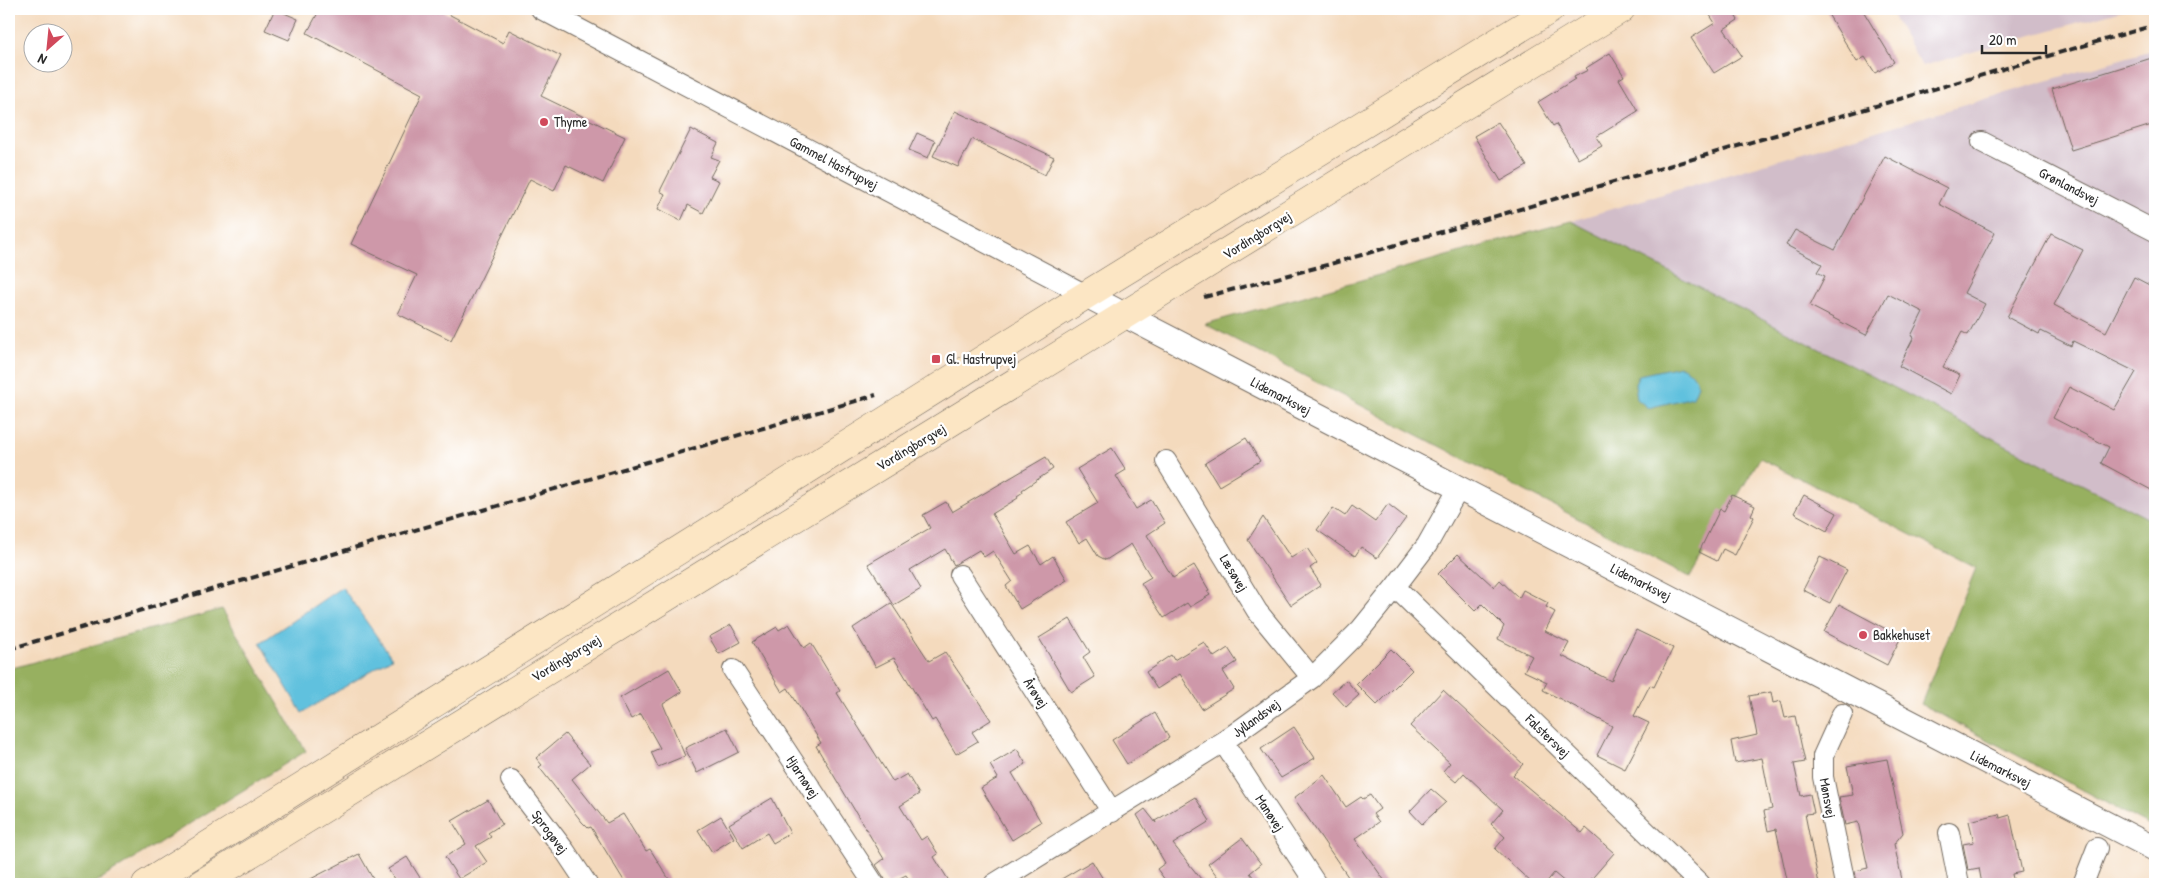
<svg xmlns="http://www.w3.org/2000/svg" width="2164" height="893" viewBox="0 0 2164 893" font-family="'Patrick Hand',sans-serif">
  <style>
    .industrial { fill: #d1bdc9 }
    .forest { fill: #97b060; stroke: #616e46 }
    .water { fill: #60c1de; stroke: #467684 }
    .building { fill: #ce98a9 }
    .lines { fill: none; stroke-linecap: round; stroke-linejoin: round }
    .minor-casing { stroke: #71685e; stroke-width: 22 }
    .tertiary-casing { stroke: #71685e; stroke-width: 26 }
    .secondary-casing { stroke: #71685e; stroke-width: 29 }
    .minor { stroke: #fff; stroke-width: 20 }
    .tertiary { stroke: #fff; stroke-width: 24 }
    .secondary { stroke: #fce6c4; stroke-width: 28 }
    .rail { stroke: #2b2b2b; stroke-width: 4; stroke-dasharray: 8 4; stroke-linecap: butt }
    .poi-dot { fill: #d1495b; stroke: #fff; stroke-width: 2 }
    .labels { text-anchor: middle; stroke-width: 4.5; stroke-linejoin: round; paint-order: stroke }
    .poi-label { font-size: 14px; fill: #2b2b2b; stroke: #fff; text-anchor: start }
    .street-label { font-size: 14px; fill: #2b2b2b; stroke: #fff }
  </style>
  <rect width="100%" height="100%" fill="#fff"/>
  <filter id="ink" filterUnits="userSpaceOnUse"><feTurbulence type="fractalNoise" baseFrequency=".02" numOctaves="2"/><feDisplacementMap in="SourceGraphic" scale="10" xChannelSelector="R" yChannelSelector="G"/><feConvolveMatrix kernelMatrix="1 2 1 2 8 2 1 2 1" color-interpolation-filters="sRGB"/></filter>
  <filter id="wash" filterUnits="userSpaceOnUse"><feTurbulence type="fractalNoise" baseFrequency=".0096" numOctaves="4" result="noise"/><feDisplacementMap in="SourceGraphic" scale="20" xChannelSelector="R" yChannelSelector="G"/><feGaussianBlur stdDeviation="1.12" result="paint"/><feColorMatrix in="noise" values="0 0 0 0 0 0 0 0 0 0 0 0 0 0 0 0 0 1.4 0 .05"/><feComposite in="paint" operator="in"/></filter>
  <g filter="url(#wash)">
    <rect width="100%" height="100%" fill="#f4dabd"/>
    <path class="industrial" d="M1889 9H2126L1922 66Z
      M2155 49V522L1571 221Z"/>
    <path class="forest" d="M1571 221 2155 522V829L1921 704 1976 568 1760 458 1690 577 1205 324Z
      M222 609 306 751 93 884H9V669Z"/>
    <path class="water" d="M1680 366C1690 369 1694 375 1698 385L1693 397 1648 408 1637 399 1635 384 1639 375Z
      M342 587 392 658 302 713 260 643Z"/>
    <g id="blocks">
      <path class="building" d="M275 9 298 19 289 40 265 30Z
        M320 9H439L503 43 509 30 561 56 541 96 625 137 603 183 566 165 554 191 530 179 451 340 398 314 417 275 351 244 422 94 307 33Z
        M1706 9H1731L1738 20 1724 29 1742 56 1714 73 1691 38 1715 23Z
        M1825 9H1862L1894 62 1875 73 1865 57 1857 62Z
        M1610 53 1624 76 1619 79 1638 111 1596 137 1602 146 1578 159 1556 124 1553 126 1538 102 1575 79 1574 77 1588 70 1586 68Z
        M2155 57V124L2071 150 2052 89Z
        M955 111 1054 157 1045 175 972 139 958 167 933 156Z
        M1498 122 1527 166 1501 181 1474 136Z
        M691 129 718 143 711 157 719 160 710 177 719 181 703 213 688 205 681 221 658 209 665 194 660 191Z
        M917 133 935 141 928 158 909 150Z
        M1885 156 1947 188 1939 204 1995 233 1964 293 1985 304 1968 335 1962 332 1943 367 1960 375 1951 394 1899 366 1914 337 1911 336 1923 312 1888 294 1866 335 1810 306 1825 276 1817 272 1822 264 1786 245 1795 230 1835 250Z
        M2051 234 2083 250 2054 305 2106 332 2134 277 2155 288V492L2101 463 2109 447 2053 418 2069 387 2114 410 2136 372 2073 341 2071 346 2041 331 2039 334 2007 317Z
        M1246 438 1260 461 1219 486 1205 463Z
        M1112 448 1126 470 1116 476 1136 509 1151 500 1165 523 1147 535 1173 578 1194 565 1209 590 1207 591 1210 595 1190 607 1187 603 1164 618 1141 583 1151 577 1131 544 1106 560 1098 556 1087 538 1079 543 1066 522 1098 503 1077 469Z
        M1046 457 1053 469 1022 490 1023 492 1017 496 1018 498 992 514 1016 554 1030 546 1041 564 1053 556 1067 580 1020 609 1006 586 1012 581 993 551 984 557 979 550 954 565 945 549 910 570 921 589 894 605 868 564 930 528 923 515 946 502 952 512Z
        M1732 495 1755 506 1751 515 1754 517 1735 555 1723 549 1717 561 1699 552 1720 509 1724 511Z
        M1804 495 1837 513 1827 531 1794 513Z
        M1388 504 1406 518 1377 558 1361 547 1355 556 1317 530 1333 508 1345 516 1352 506 1375 522Z
        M1263 517 1291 558 1307 548 1317 563 1310 568 1321 585 1291 605 1248 540Z
        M1458 554 1494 587 1500 580 1519 598 1523 590 1548 603 1546 607 1555 612 1545 631 1569 643 1562 656 1611 681 1636 630 1673 648 1654 687 1650 685 1634 716 1649 723 1625 769 1597 755 1612 726 1543 690 1547 682 1524 671 1532 656 1498 639 1504 626 1482 604 1475 611 1438 574Z
        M1820 557 1847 570 1830 603 1803 590Z
        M891 603 929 661 945 652 991 720 972 732 978 741 956 754 935 719 932 721 894 658 876 667 853 628Z
        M1839 604 1901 637 1887 665 1824 632Z
        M1070 619 1090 652 1083 657 1095 677 1071 692 1039 638Z
        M789 624 804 648 811 643 840 691 837 693 893 782 907 774 919 794 900 806 921 840 927 836 938 854 934 857 951 884H912L906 875 888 884 876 865 884 859 816 746 821 743 788 688 782 692 752 642 777 627 779 630Z
        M731 625 741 642 719 654 709 637Z
        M1204 642 1214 657 1228 648 1237 662 1223 671 1234 689 1202 709 1180 674 1157 689 1146 672 1171 655 1174 660Z
        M1391 649 1412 670 1377 705 1356 684Z
        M669 669 682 692 663 704 685 756 658 767 651 752 660 748 641 714 631 719 620 698Z
        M1346 680 1359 695 1346 707 1332 692Z
        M1443 690 1523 764 1513 775 1582 833 1586 828 1614 853 1587 884H1567L1554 873 1545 884H1533L1495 849 1505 837 1491 824 1503 810 1464 773 1456 782 1443 771 1450 763 1410 726Z
        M1771 692 1773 703 1781 701 1785 718 1795 716 1805 762 1794 764 1801 796 1810 794 1814 813 1805 814 1819 884H1788L1776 829 1768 831 1764 811 1772 809 1762 758 1735 763 1731 741 1757 735 1749 696Z
        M1155 713 1169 738 1127 764 1112 740Z
        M1294 727 1315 758 1281 778 1261 749Z
        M727 728 739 752 697 773 685 748Z
        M565 734 590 764 572 779 607 823 623 814 646 851 650 849 672 884H626L591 827 588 828 582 822 539 767 542 765 536 758Z
        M1017 749 1026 764 1012 773 1041 822 1012 840 981 788 998 778 990 765Z
        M1887 759 1903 833 1894 844 1903 884H1857L1855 871 1868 868 1858 822 1845 825 1839 797 1853 795 1847 766Z
        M1324 775 1346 807 1361 797 1363 799 1370 795 1380 809 1373 814 1379 822 1355 839 1387 884H1353L1294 798Z
        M1431 789 1446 802 1422 824 1410 811Z
        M1195 797 1210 821 1173 844 1205 884H1168L1157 869 1165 863 1137 815 1145 809 1156 823 1155 821Z
        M772 798 790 833 773 843 767 833 743 848 729 824Z
        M488 800 502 824 488 833 491 837 476 846 487 862 459 879 445 857 466 844 452 821Z
        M1999 814 2000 818 2010 815 2022 872 2012 874 2014 884H1982L1979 868 1968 870 1963 844 1974 842 1969 821Z
        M721 816 734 838 712 852 698 830Z
        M1242 838 1261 864 1250 873 1259 884H1223L1208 864Z
        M359 854 373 879 359 884H301Z
        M407 857 424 884H397L388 869Z
        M1092 861 1106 884H1053Z"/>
    </g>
  </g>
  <g filter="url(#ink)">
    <use href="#blocks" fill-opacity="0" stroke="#71685e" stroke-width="1"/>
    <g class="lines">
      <g class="minor-casing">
        <path id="minor" d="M541 9 1086 295
          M1982 142 2155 231
          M1166 461 1257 611 1312 678
          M960 575 1112 812
          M1395 587 1700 884
          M733 670 874 884
          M1842 714 1823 756V777L1845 884
          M1223 742 1316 884
          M511 780 565 851 587 884
          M1949 833 1959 884
          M994 884 1223 742 1312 678 1361 629 1395 587 1427 545 1459 488
          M2083 884 2097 848"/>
      </g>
      <g class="tertiary-casing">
        <path id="tertiary" d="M1086 295 2155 849"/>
      </g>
      <g class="secondary-casing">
        <path id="secondary" d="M146 884 1086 295 1551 9
          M201 884C673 589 1149 302 1621 9"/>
      </g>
      <use href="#minor" class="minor"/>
      <use href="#tertiary" class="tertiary"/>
      <use href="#secondary" class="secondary"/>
      <path class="rail" d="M1204 297 1327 265 2155 25
        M9 649 876 395"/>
    </g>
  </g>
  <g class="poi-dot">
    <circle cx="544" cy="122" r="5"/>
    <rect x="931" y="354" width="10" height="10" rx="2.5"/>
    <circle cx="1863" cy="635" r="5"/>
  </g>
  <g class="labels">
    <g class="poi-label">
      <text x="554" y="127">Thyme</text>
      <text x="946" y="364">Gl. Hastrupvej</text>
      <text x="1873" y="640">Bakkehuset</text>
    </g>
    <g class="street-label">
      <text transform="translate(834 163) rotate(28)" y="5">Gammel Hastrupvej</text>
      <text transform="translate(2069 186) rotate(27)" y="5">Grønlandsvej</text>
      <text transform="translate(1257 235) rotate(-32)" y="5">Vordingborgvej</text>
      <text transform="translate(1281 396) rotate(28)" y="5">Lidemarksvej</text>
      <text transform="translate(911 447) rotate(-31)" y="5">Vordingborgvej</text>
      <text transform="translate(1234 573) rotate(59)" y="5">Læsøvej</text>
      <text transform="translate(1641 582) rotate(27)" y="5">Lidemarksvej</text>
      <text transform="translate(566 658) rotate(-31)" y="5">Vordingborgvej</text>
      <text transform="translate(1036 693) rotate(57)" y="5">Årøvej</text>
      <text transform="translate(1256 718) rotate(-36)" y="5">Jyllandsvej</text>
      <text transform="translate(1548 736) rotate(44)" y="5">Falstersvej</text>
      <text transform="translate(2001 769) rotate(27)" y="5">Lidemarksvej</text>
      <text transform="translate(803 777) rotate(57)" y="5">Hjarnøvej</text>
      <text transform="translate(1828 798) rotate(80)" y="5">Mønsvej</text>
      <text transform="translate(1270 813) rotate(57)" y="5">Manøvej</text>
      <text transform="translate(550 832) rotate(53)" y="5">Sprogøvej</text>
    </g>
  </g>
  <rect width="2164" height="893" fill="none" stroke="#fff" stroke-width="30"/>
  <g transform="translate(48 48) rotate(207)"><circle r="24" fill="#ffffff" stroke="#aaaaaa"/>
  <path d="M0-4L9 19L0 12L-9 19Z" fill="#d1495b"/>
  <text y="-8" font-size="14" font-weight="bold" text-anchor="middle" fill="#2b2b2b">N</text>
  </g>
  <path d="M1982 45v8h64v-8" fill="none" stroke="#2b2b2b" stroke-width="2.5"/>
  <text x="1989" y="45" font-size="15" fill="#2b2b2b" stroke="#ffffff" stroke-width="4" paint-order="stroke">20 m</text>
</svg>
